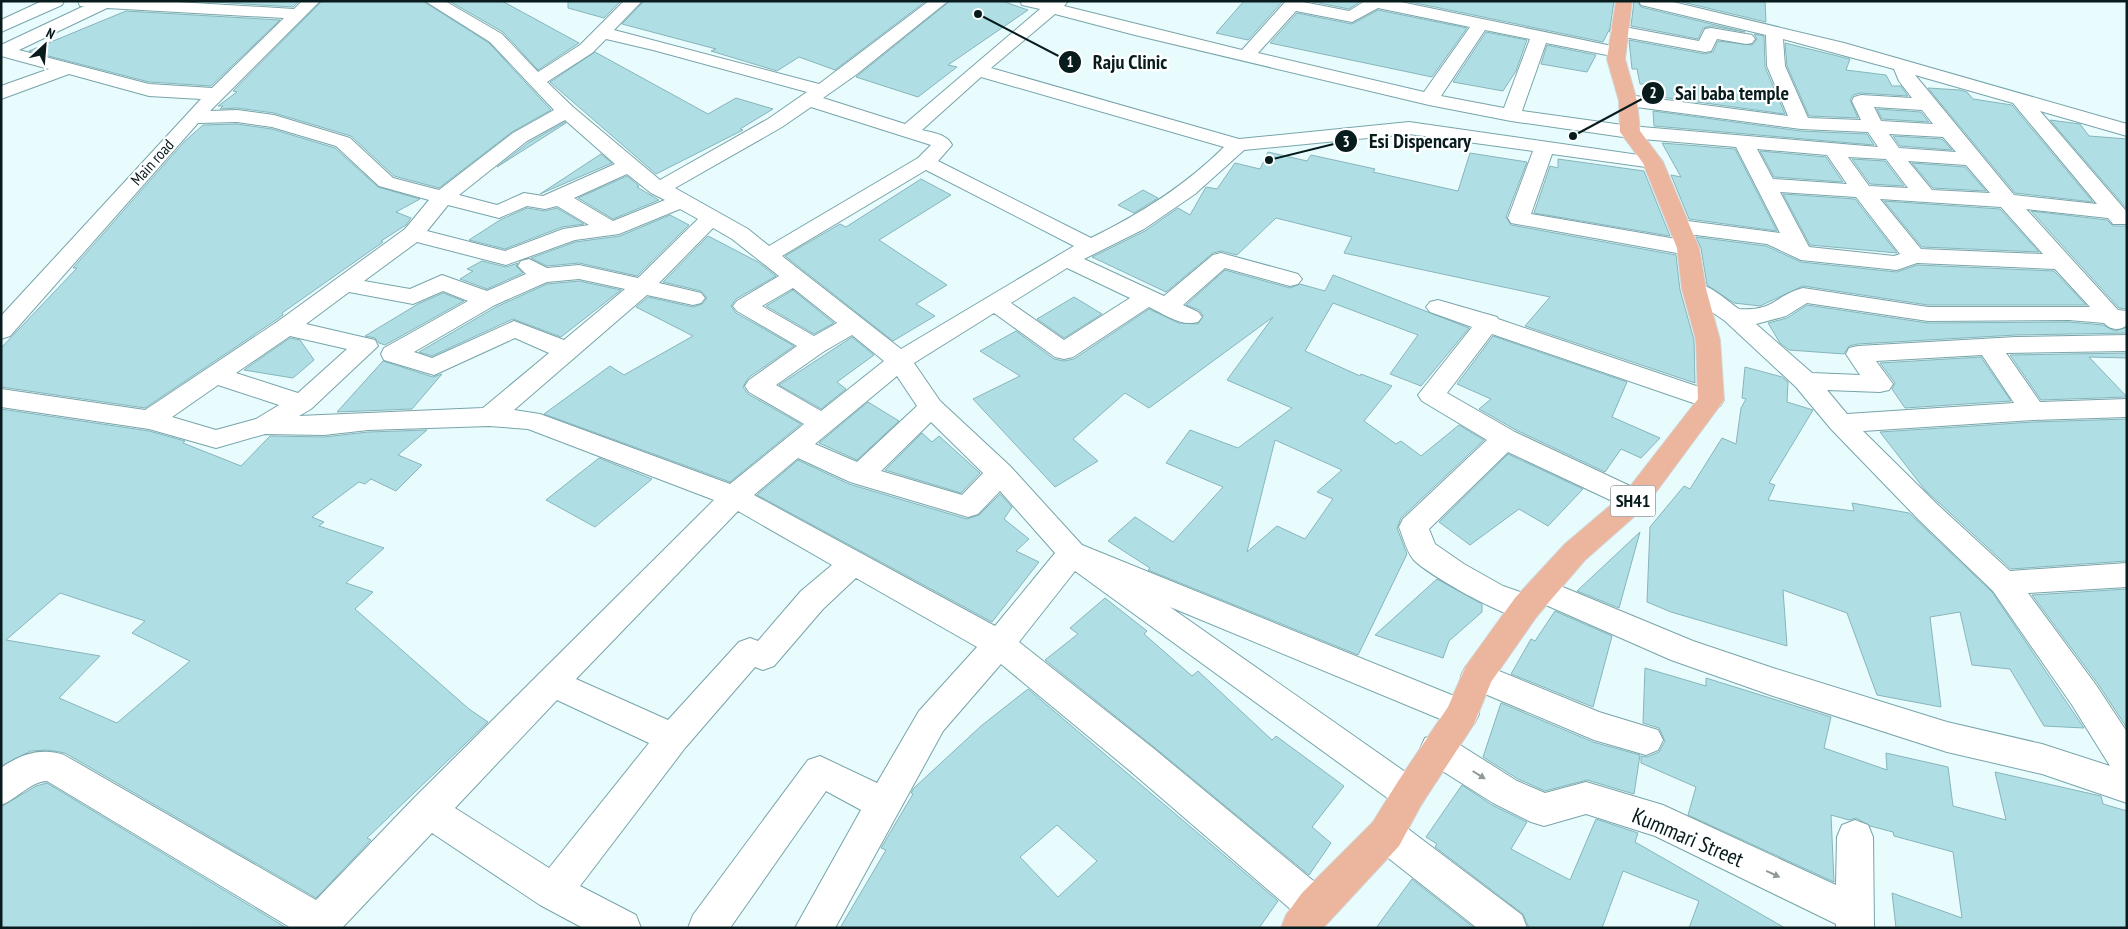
<svg xmlns="http://www.w3.org/2000/svg" width="2128" height="929" viewBox="0 0 2128 929" font-family="'PT Sans Narrow',sans-serif">
  <style>
    .building { fill: #afdfe5; stroke: #87b5bb; fill-rule: evenodd }
    .lines { fill: none; stroke-linecap: round; stroke-linejoin: round }
    .minor-casing { stroke: #77a5aa; stroke-width: 2 }
    .major-casing { stroke: #d3d6d6; stroke-width: 2 }
    .minor { fill: #fff; fill-rule: evenodd }
    .major { fill: #ecb59d; fill-rule: evenodd }
    .oneway { fill: #909899 }
    .labels { text-anchor: middle; stroke-width: 4.5; stroke-linejoin: round; paint-order: stroke }
    .far-street-label { font-size: 16px; fill: #081b1d; stroke: #fff }
    .shield { fill: #fff; stroke: #525f61; stroke-width: 1 }
    .shield-label { font-size: 18px; font-weight: bold; fill: #081b1d }
    .near-street-label { font-size: 22px; fill: #081b1d; stroke: #fff }
    .leader { fill: none; stroke: #081b1d; stroke-width: 2 }
    .callout-dot { fill: #081b1d; stroke: #fff; stroke-width: 2 }
    .mark-label { font-size: 15px; text-anchor: middle; font-weight: bold; fill: #fff }
    .callout-label { font-size: 20px; text-anchor: middle; font-weight: bold; fill: #081b1d; stroke: #fff; stroke-width: 4.5; stroke-linejoin: round; paint-order: stroke }
  </style>
  <rect width="100%" height="100%" fill="#e8fbfd"/>
  <path class="building" d="M196 1H299L293 7Z
    M322 1H423L489 43 551 110 512 132 439 188 394 176 351 136 274 113 237 108 220 109 223 106H218L237 92 233 91Z
    M449 1H502L579 43 538 70 503 32Z
    M568 1H621L604 18 568 8Z
    M644 1H926L835 70 799 57 777 71 711 51 716 49 622 24Z
    M950 1H1002L1028 10 948 65 957 67 918 97 856 77Z
    M1244 1H1283L1248 40 1216 33Z
    M1309 1H1361L1349 9Z
    M1406 1H1614L1610 28 1603 42Z
    M1634 1H1637L1641 7 1745 32 1711 26 1703 28 1698 39 1631 26Z
    M1678 1H1765L1766 22Z
    M1378 10 1467 28 1432 77 1270 43 1297 13 1352 24Z
    M126 11 280 20 211 86 149 82 29 51Z
    M1486 32 1527 40 1516 71 1503 91 1453 82Z
    M1754 34 1764 36 1765 67 1785 114 1646 95 1644 84H1640L1637 69H1632L1629 40 1705 54 1713 52 1718 41 1752 45 1757 39Z
    M1785 43 1850 59 1846 70 1886 75 1892 86H1901L1908 96 1860 93 1853 95 1850 100 1858 118 1809 116 1787 66Z
    M1547 45 1596 55 1587 72 1541 64Z
    M595 52 708 114 736 98 773 109 740 129 743 130 656 174 550 82Z
    M1928 88 1960 90 1967 92 1973 99 2012 105 2093 202 2015 193Z
    M1877 109 1921 112 1929 122 1882 119Z
    M1653 111 1801 131 1867 134 1874 145 1654 126Z
    M2050 120 2080 124 2089 136 2127 139V209Z
    M565 122 566 123 497 167 528 143Z
    M237 124 272 129 335 148 378 187 420 199 396 212 411 218 406 225 381 241 383 242 282 313 283 315 276 320 145 408 1 387V348L77 268H73L184 142 203 125Z
    M1893 136 1942 139 1952 150 1900 146Z
    M1662 143 1735 149 1777 231 1689 219 1671 175 1681 177Z
    M1760 151 1826 157 1843 182 1774 177Z
    M1268 152 1307 161 1311 155 1375 169 1373 172 1458 191 1470 153 1527 162 1506 217 1511 225 1676 255 1680 290 1694 340 1695 383 1525 326 1550 297 1344 253 1352 237 1276 218 1237 255 1221 251 1213 253 1166 292 1092 257 1145 231 1178 208 1190 215 1206 187 1217 189 1235 163 1260 169Z
    M601 154 612 163 540 194Z
    M1558 159 1644 171 1670 236 1534 213 1550 166 1558 168Z
    M1852 159 1885 161 1904 186 1870 184Z
    M1912 163 1965 167 1986 191 1933 188Z
    M627 176 639 186 637 187 659 200 613 219 578 198Z
    M921 179 951 195 879 240 947 285 916 304 935 316 893 341 785 256 840 224 846 227Z
    M1143 190 1158 198 1134 213 1118 205Z
    M1783 194 1855 199 1897 253 1810 245Z
    M1884 201 2000 209 2039 252 1922 247Z
    M527 208 545 211 557 208 584 224 562 227 505 249 469 240 500 220Z
    M2031 211 2107 220 2113 226H2127V309L2119 308Z
    M670 215 689 225 637 276 579 263 547 266 531 258 575 242 620 236Z
    M708 236 758 262 776 276 736 299 731 306 736 313 794 346 748 378 743 387 748 394 801 424 730 482 544 414 610 366 624 375 693 336 636 307 648 297 693 307 702 304 707 298 701 291 663 282Z
    M1696 237 1766 246 1801 262 1897 272 1917 265 2054 271 2086 305H1928L1803 286 1760 306 1734 303 1707 285 1701 248Z
    M482 261 506 267 518 263 516 266 523 273 487 289 460 279 473 271 467 269Z
    M1225 270 1290 288 1300 284 1325 291 1333 275 1469 328 1421 386 1390 374 1418 335 1333 303 1305 351 1360 376 1361 374 1392 386 1364 421 1396 444 1401 441 1421 456 1459 425 1484 440 1401 518 1397 528 1407 554 1358 655 1148 570 1150 568 1108 541 1135 517 1173 542 1223 487 1166 463 1190 430 1238 448 1292 408 1227 380 1273 317 1149 408 1125 393 1073 439 1098 461 1055 487 973 399 1020 376 980 351 1016 331 1054 359 1064 361 1074 359 1149 309 1179 323 1198 324 1203 316 1199 310 1186 305ZM1275 440 1342 470 1317 492 1333 499 1305 539 1277 526 1247 552Z
    M579 281 621 290 561 337 513 319 432 356 419 352 496 307 547 284Z
    M793 290 834 323 814 334 766 306Z
    M443 293 464 301 385 345 379 343 375 338 365 336 418 304Z
    M1074 297 1102 314 1064 338 1037 319Z
    M1807 305 1928 323 2069 322 2103 325 2115 331 2127 327V333L2016 335 1858 344 1849 346 1844 354 1789 350 1780 343 1768 323 1787 318Z
    M1493 336 1627 382 1612 417 1660 438 1641 458 1621 449 1605 472 1516 430 1479 409 1491 399 1457 384Z
    M852 337 874 355 837 382 846 389 821 409 779 385Z
    M290 338 300 340 314 360 293 378 244 370Z
    M2127 353V358L2089 357 2127 397 2041 400 2010 355Z
    M1981 357 2011 401 1905 408 1892 389 1895 383 1880 363Z
    M383 361 433 377 442 374 412 409 337 412Z
    M1745 367 1782 377 1788 382 1787 402 1813 410 1769 483 1775 485 1768 500 1854 511 1852 503 1909 513 1992 592 2084 728 2044 726 2010 669 1972 665 1960 612 1930 617 1941 707 1877 695 1847 613 1783 590 1787 646 1671 612 1647 602 1650 527 1684 486 1690 489 1722 438 1736 444 1741 408 1746 399 1742 398Z
    M868 402 899 421 857 460 819 443Z
    M1 409 149 431 185 441 183 443 241 466 270 436 324 437 368 432 427 430 398 455 422 465 396 491 371 479 365 484 359 482 312 517 324 522 319 526 384 548 346 583 373 592 355 609 469 709 488 722 367 838 371 840 316 898 65 753 48 750 31 751 1 766ZM60 593 145 621 132 633 190 661 117 723 59 698 100 656 6 640Z
    M2127 419V561L2011 569 1925 490 1880 432 2033 422Z
    M922 433 932 442 939 436 980 473 961 493 885 470Z
    M1508 454 1583 489 1548 526 1519 509 1470 545 1439 522Z
    M599 458 652 479 595 527 546 500Z
    M798 460 849 484 967 519 979 515 1000 494 1012 507 1004 519 1029 539 1016 551 1039 562 992 622 757 495Z
    M1640 532 1619 608 1577 591Z
    M1437 579 1482 604V612L1449 641 1443 658 1375 635Z
    M2127 589V728L2098 684 2032 595Z
    M1105 598 1147 631 1144 634 1192 676 1198 671 1272 740 1276 736 1344 786 1312 827 1331 843 1309 875 1154 747 1045 660 1078 634 1070 628Z
    M1555 611 1612 636 1593 707 1511 674 1531 639 1535 641Z
    M1645 668 1706 686V678L1831 717 1824 748 1887 770 1886 753 1948 767 1953 806 2006 820 1995 772 2101 796 2103 804 2127 811V928H1896L1892 893 1962 918 1953 852 1894 836 1893 832 1870 826 1856 818 1849 820 1831 815 1834 882 1688 815 1696 787 1641 763V756L1647 757 1659 752 1665 741 1659 728 1643 723Z
    M1028 689 1278 901 1259 928H840L886 850 881 848 913 794 911 793 914 788 981 726ZM1057 825 1097 861 1058 897 1020 857Z
    M1501 703 1593 742 1640 755 1634 794 1587 780 1545 791 1518 779 1483 757Z
    M47 783 285 927 1 928V807L36 786Z
    M1462 785 1492 805 1527 822 1511 849 1570 880 1596 819 1638 833 1635 842 1785 928H1689L1699 901 1623 871 1602 928H1529L1523 914 1435 847 1437 844 1426 837Z
    M1412 879 1474 928H1376Z"/>
  <g class="lines">
    <g class="minor-casing">
      <path id="minor" d="M42 1H64L62 5 1 32V20Z
        M78 1H161L294 9 302 1H320L210 111 237 110 274 115 350 138 393 178 439 190 513 133 554 110 490 42 425 1H445L502 34 538 72 580 45 624 1H642L614 30 819 84 929 1H948L857 74 823 98 905 124 1040 9 1022 5 1020 1H1068L1064 6 1242 50 1286 1H1298L1349 11 1365 1H1396L1617 47 1623 48 1626 52 1623 56 1617 57 1546 43 1522 111 1630 126 1878 147 1868 132 1801 129 1621 105 1619 101 1621 97 1628 95 1788 116 1767 66 1766 35 1641 5 1639 1H1669L1844 43 2127 124V136L2040 111 2127 212V224H2113L2108 218 2026 209 2118 310 2127 311V325C2120 331 2110 330 2104 323L2069 320 1928 321 1807 303 1786 316 1756 324 1812 373 1860 375 1846 354 1849 348 1858 346 2016 337 2127 335V351L2006 353 2040 402 2127 399V417L2033 420 1863 431 1939 506 2010 571 2127 563V587L2028 593 2096 685 2127 732V803L2042 774 1947 752 1773 696 1671 660 1539 602 1541 607 1537 616C1534 617 1529 619 1526 619 1507 619 1426 574 1413 559 1406 550 1403 537 1399 527L1403 519 1487 440 1422 401 1418 395 1472 327 1430 312 1426 307 1430 302 1438 300 1497 317 1498 319 1720 394 1724 400 1720 406 1711 409 1702 406 1492 334 1447 393 1515 432 1645 493 1649 500 1645 507 1635 510 1625 507 1508 452 1429 529 1435 544 1464 564 1503 586 1529 595 1526 590 1530 582 1541 578 1693 641 1773 668 1947 722 2042 744 2110 766 2072 705 1993 591 1919 520 1831 429 1796 387 1725 321 1686 294 1682 289 1686 284C1705 279 1723 298 1739 309 1776 311 1775 295 1803 288L1928 307H2090L2055 269 1917 263 1897 270 1801 260 1767 244 1672 232 1669 227 1672 222 1680 220 1780 233 1736 147 1630 138 1511 121 1429 105 1135 35 1055 14 991 68 1239 139 1409 122 1660 158 1663 162 1660 166 1653 168 1552 154 1531 214 1688 241 1696 243 1699 248 1696 253 1688 255 1511 223 1508 218 1533 151 1409 134 1244 150 1195 194 1144 229 1084 259 1164 296 1213 255 1221 253 1298 274 1302 279 1298 284 1290 286 1225 268 1183 305 1198 312 1202 317 1198 322C1181 327 1164 314 1149 307L1073 357 1064 359 1055 357 994 313 914 363 940 401 1010 466 1082 545 1474 704 1479 714 1474 724 1462 728 1170 607 1421 783 1427 794 1421 805 1409 810 1397 805 1075 571 1019 642 1153 748 1328 893 1334 906 1328 919 1315 924 1302 919 1129 770 1001 664 943 731 835 928H795L861 810 826 791 730 928H688L693 915 808 760 820 756 877 783 919 711 977 647 856 578 823 609 774 666 763 670 755 667 685 748 580 886 636 915 641 928H583L540 905 432 833 342 928H291L47 781C30 782 17 799 1 805V768C20 754 42 747 64 755L316 900 414 798 714 500 528 429 489 426 368 430 324 435 265 434 216 448 149 429 1 407V389L145 410 277 322 405 229 429 200 379 186 336 146 272 127 237 122 198 123 10 336 1 339V316L201 99 149 96 69 74 1 99V86L49 69 1 56V45L84 6H80ZM107 8 284 18 212 88 149 84 19 50ZM1378 8 1470 27 1424 92 1258 53 1296 11 1352 22ZM1485 30 1530 39 1504 108 1441 96ZM606 39 653 50 807 92 768 119 660 180 573 107 547 82 592 53ZM1783 39 1894 69 1899 81 1912 98 1861 95 1854 97 1852 101 1861 120 1808 118 1785 66ZM1915 75 2013 103 2097 204 2014 195ZM981 77 1224 147C1185 186 1140 214 1091 238L938 161 952 145C947 134 933 133 922 130ZM811 107 931 145 918 158 769 246 748 229 675 188 782 127ZM1874 107 1922 110 1933 124 1881 121ZM565 120 615 164 543 196 524 193 497 205 459 195 527 141ZM1889 134 1943 137 1956 152 1899 148ZM1757 149 1827 155 1847 184 1773 179ZM1848 157 1886 159 1908 188 1869 186ZM1908 161 1966 165 1990 193 1932 190ZM926 170 1074 246 901 349 782 256ZM627 174 651 193 665 200 613 221 574 198ZM1780 192 1856 197 1900 254 1894 256 1809 247ZM1880 199 2001 207 2043 254 1921 249ZM448 205 499 218 527 206 545 209 557 206 589 225 563 229 505 251 427 231ZM680 209 698 219 638 278 579 265 547 268 529 259 521 261 518 266 526 274 487 291 442 275 410 289 364 281 417 242 506 265 575 240 619 234ZM713 228 732 239 779 276 737 301 733 306 737 311 797 346 749 380 745 386 749 392 804 424 730 484 540 414 514 410 647 295 693 305 701 303 705 298 701 293 659 283ZM1067 268 1130 298 1064 340 1011 303ZM579 279 625 289 564 340 514 321 432 358 414 352 495 305 547 282ZM793 288 837 323 814 336 762 306ZM443 291 468 301 384 348 381 354 384 360 434 375 515 338 549 353 483 408 299 416 311 409 378 346 375 340 306 324 349 292 413 304ZM852 335 884 361 821 411 776 385 823 352ZM290 336 347 349 298 393 236 373ZM1982 355 2014 403 1847 414 1827 390 1880 392 1889 390 1893 384 1876 361ZM897 376 917 406 857 462 815 444ZM218 385 279 405 256 419 216 430 172 417ZM931 422 983 473 962 495 881 471ZM798 458 850 482 968 517 978 514 1000 491 1055 553 995 626 754 495ZM738 511 832 565 801 591 758 641 750 638 739 642 668 720 576 679ZM557 700 649 743 549 868 455 808Z
        M1619 26 1699 41 1705 29 1711 28 1752 35 1755 39 1752 43 1746 44 1717 39 1711 51 1705 52 1613 35 1610 31 1613 27Z
        M1477 662 1599 712 1658 730 1663 740 1658 750 1646 755 1594 740 1466 686 1461 676 1466 666Z
        M1437 734 1449 738 1517 781 1545 793 1586 782 1663 805 1836 885 1837 837 1842 825 1855 820 1868 825 1873 837 1874 928H1836V924L1655 836 1586 814 1544 826 1531 822 1493 803 1425 760 1420 749 1425 738Z
        M1386 817 1399 822 1522 915 1527 928H1477L1373 846 1368 834 1373 822Z"/>
    </g>
    <g class="major-casing">
      <path id="major" d="M1616 1H1632L1625 59 1637 101 1640 131 1663 162 1699 248 1706 289 1720 340 1724 400 1645 507 1585 560 1537 616 1491 682 1474 724 1421 805 1399 846 1323 928H1281L1286 915 1302 893 1373 822 1397 783 1448 707 1466 666 1515 598 1565 544 1625 493 1698 399 1696 340 1682 289 1677 248 1643 163 1620 132 1619 101 1607 59Z"/>
    </g>
    <use href="#minor" class="minor"/>
    <use href="#major" class="major"/>
  </g>
  <defs><path id="oneway-solid" d="M-6-.8H1V-3.2L6.5 0L1 3.2V.8H-6Z" transform="scale(1.25)"/></defs>
  <g class="oneway">
    <use href="#oneway-solid" transform="translate(1479 775) rotate(32)"/>
    <use href="#oneway-solid" transform="translate(1773 874) rotate(25)"/>
  </g>
  <g class="labels">
    <g class="far-street-label">
      <text transform="translate(152 162) rotate(-48)" y="6">Main road</text>
    </g>
    <rect class="shield" x="1610.5" y="485.5" width="45" height="31" rx="4"/>
    <g class="shield-label">
      <text x="1633" y="507">SH41</text>
    </g>
    <g class="near-street-label">
      <text transform="translate(1688 837) rotate(23)" y="8">Kummari Street</text>
    </g>
  </g>
  <path class="leader" d="M978 14L1070 62M1573 136L1653 93M1269 160L1346 141"/>
  <g class="callout-dot">
    <circle cx="978" cy="14" r="5"/>
    <circle cx="1573" cy="136" r="5"/>
    <circle cx="1269" cy="160" r="5"/>
    <circle cx="1070" cy="62" r="12"/>
    <circle cx="1653" cy="93" r="12"/>
    <circle cx="1346" cy="141" r="12"/>
  </g>
  <g class="mark-label">
    <text x="1070" y="67">1</text>
    <text x="1653" y="98">2</text>
    <text x="1346" y="147">3</text>
  </g>
  <g class="callout-label">
    <text x="1130" y="69">Raju Clinic</text>
    <text x="1732" y="100">Sai baba temple</text>
    <text x="1420" y="148">Esi Dispencary</text>
  </g>
  <rect width="2128" height="929" fill="none" stroke="#081b1d" stroke-width="5"/>
  <g transform="translate(45 45) rotate(26)" stroke="#ffffff" stroke-width="4" paint-order="stroke">
  <path d="M0-4L9 19L0 12L-9 19Z" fill="#081b1d"/>
  <text y="-8" font-size="14" font-weight="bold" text-anchor="middle" fill="#081b1d">N</text>
  </g>
</svg>
